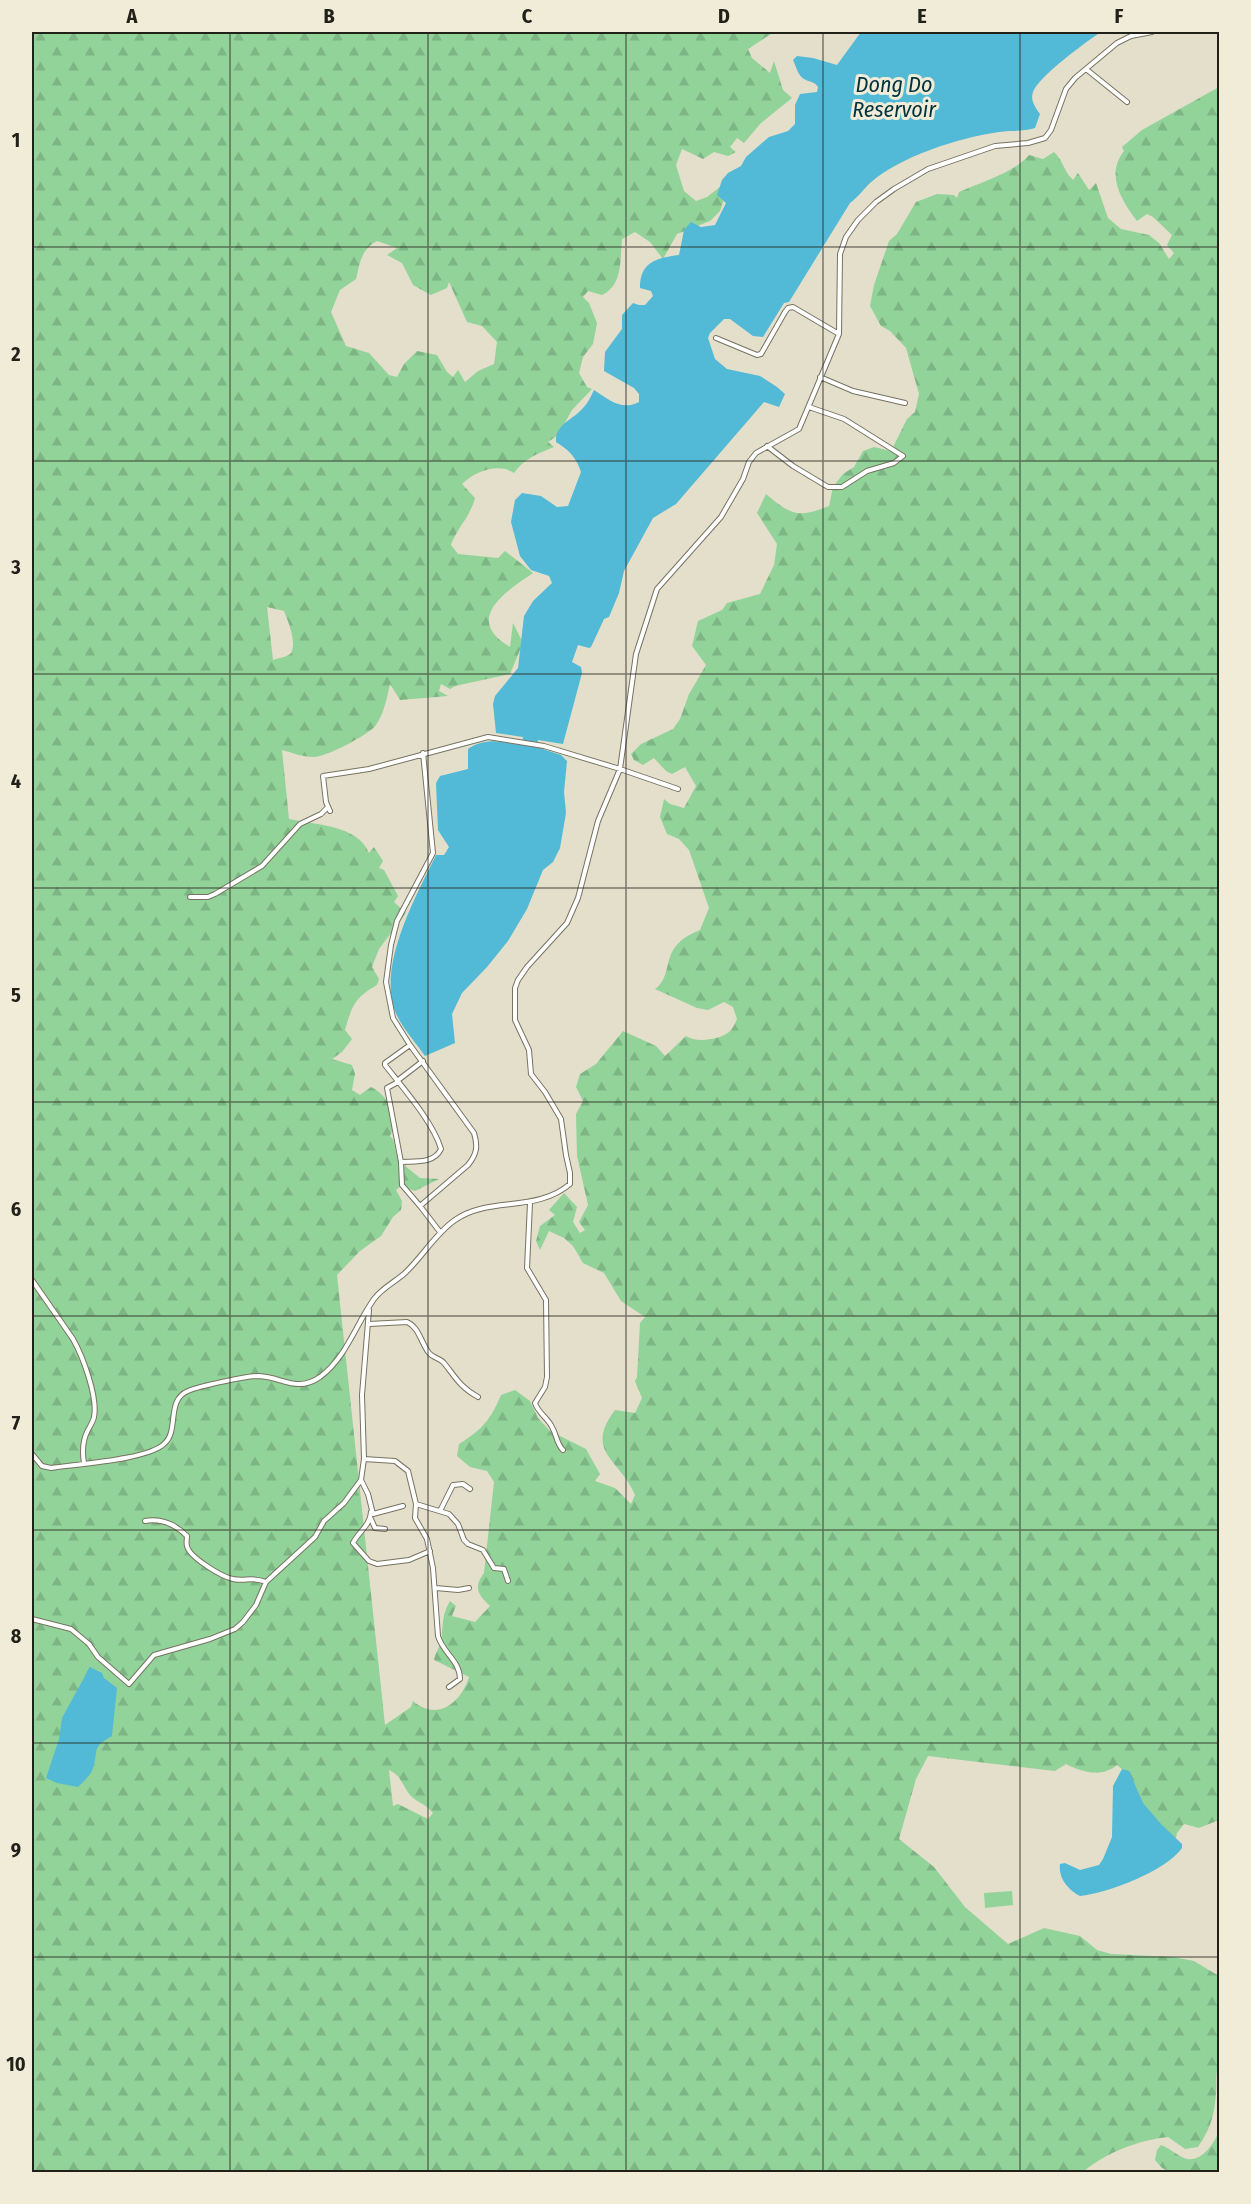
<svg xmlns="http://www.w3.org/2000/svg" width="1251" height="2204" viewBox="0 0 1251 2204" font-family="'Fira Sans Condensed',sans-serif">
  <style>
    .forest { fill: url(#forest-firs); fill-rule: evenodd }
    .pitch { fill: #92d39a }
    .water { fill: #52b9d6 }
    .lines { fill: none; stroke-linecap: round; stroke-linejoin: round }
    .street-casing { stroke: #777361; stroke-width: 6 }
    .street { stroke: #fff; stroke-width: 4 }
    .grid { fill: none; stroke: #222119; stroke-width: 1.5; stroke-opacity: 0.55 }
    .labels { text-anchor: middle; stroke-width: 6; stroke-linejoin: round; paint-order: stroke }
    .water-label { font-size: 22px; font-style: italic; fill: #01333f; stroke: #f1ecd8 }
    .neatline { fill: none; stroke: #222119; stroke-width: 2 }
    .grid-label { font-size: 20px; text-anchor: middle; font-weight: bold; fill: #222119 }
  </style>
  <defs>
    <pattern id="forest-firs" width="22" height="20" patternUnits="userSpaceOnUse" patternTransform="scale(1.5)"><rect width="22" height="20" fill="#92d39a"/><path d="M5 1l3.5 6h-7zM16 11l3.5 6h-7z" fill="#7eb584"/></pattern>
  </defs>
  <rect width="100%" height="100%" fill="#e3dfcb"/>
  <path class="forest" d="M32 32H774L748 49 752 58 770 73 774 61 783 90 792 98 761 123 744 143 737 138 730 147 736 152 728 156 714 152 703 159 682 149 676 165 684 191 696 201 707 197 720 187 724 199 720 211 710 221 677 234 663 259 650 242 635 232 622 239C620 260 623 285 602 295L588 291 583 297 589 303 597 323 593 344 583 357 579 373 587 387 592 389 572 410 558 435 548 442 554 447C537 454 525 458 514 473 498 462 474 472 462 484L475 498C471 515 457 528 451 545L458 554 498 558 505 551 533 573C505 592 463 619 510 647L513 623 523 643 510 674 455 686 450 689 441 684 439 691 448 696 400 700 390 684C387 698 384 713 376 725 370 734 326 757 314 757 302 757 293 753 282 750L289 819C316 825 358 825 369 853L374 847 383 861 379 868 384 870 398 896 394 902 406 913 379 949 372 967 379 979 377 985C354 998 352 1006 345 1030L352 1039 342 1052 332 1059 352 1065 355 1074 352 1090 360 1095 371 1087C388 1095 400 1118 390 1136L393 1139 398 1160 420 1178 439 1179 415 1191 401 1186 396 1190 402 1201 401 1210 393 1217 381 1236 360 1251 337 1275 385 1725 411 1707 413 1701C437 1722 461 1703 469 1677L434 1660C435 1653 440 1647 441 1641 444 1623 441 1617 450 1601L456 1606 452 1616 475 1622 490 1606C478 1595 473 1587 484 1573L494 1482 487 1471 470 1467 457 1456 459 1444C482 1430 491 1419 501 1395L515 1390 530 1401 538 1418 550 1431 586 1449 600 1474 595 1481 615 1488 631 1504 635 1495C621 1460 583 1452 615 1410L635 1413 642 1398 635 1381 637 1377 640 1323 645 1317 621 1301 604 1273 583 1263 573 1246 564 1238 549 1231 540 1250 536 1241 540 1226 555 1215 549 1210 564 1193 577 1207 573 1222 580 1233 585 1230 579 1222 588 1205 577 1156 576 1114 583 1101 576 1087 580 1074 596 1064 623 1031 656 1046 665 1056 686 1036C696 1043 719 1040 729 1032 733 1029 735 1023 737 1019L733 1007 724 1002 708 1010 697 1008 655 989C670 979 665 958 676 946 682 938 691 934 700 930L709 908 689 850 679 839 667 834 660 817 664 799 670 804 684 808 696 786 685 767 672 774 666 771 654 758 643 765 634 760 631 754 641 744 673 729 680 719 689 694 706 665 692 646 698 621 722 610 727 603 760 594 774 565 777 544 757 513 766 494C792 516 798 518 829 506L833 487 843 474 854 467 863 451 874 447 891 451 907 419 915 412 919 394 906 348 890 331 881 326 870 306 874 285 889 241 897 234 916 202 937 194 954 195 957 198 959 192C980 183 1015 172 1029 155L1043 159 1054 152C1063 160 1064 172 1073 180L1078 173 1089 190 1096 183 1108 218 1121 229 1149 235 1159 243 1169 259 1174 253 1167 245 1172 235 1153 217 1147 214 1137 221C1122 201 1105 175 1124 151L1122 147 1142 130 1219 87V1820L1199 1828 1184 1824 1177 1833 1175 1843 1141 1810 1123 1770 1117 1765C1102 1778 1081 1772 1066 1764L1055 1771 928 1756 916 1779 899 1839 934 1867 965 1907 1008 1944 1044 1928 1080 1936 1097 1950 1111 1954 1173 1957 1194 1961 1219 1976V2065C1215 2072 1217 2084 1216 2093 1214 2116 1211 2128 1198 2147L1185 2149 1168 2137C1139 2140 1105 2153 1083 2172H32ZM377 241 397 248 387 255 402 263 413 285 431 295 447 288 449 282 467 322 482 326 497 342 494 364 478 371 465 382 458 370 453 377 447 372 437 355 417 351 404 364 397 377 389 375 369 353 346 346 331 312 340 290 356 279C360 263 361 249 377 241ZM267 607 284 611C288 621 297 642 291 653 288 657 278 658 273 660ZM389 1770C401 1775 402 1785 410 1795 416 1802 425 1803 433 1813L428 1819 398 1804 393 1806Z
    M1219 2132V2172H1170L1162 2168 1155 2160 1157 2150 1161 2145C1170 2148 1179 2157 1187 2159 1203 2162 1214 2142 1219 2132Z"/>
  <path class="pitch" d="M1012 1891 1013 1905 985 1908 984 1893Z"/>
  <path class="water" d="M861 32H1101C1087 41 1038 77 1033 92 1030 100 1035 107 1040 114L1035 128C1023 132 1011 130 999 132 958 138 901 156 870 183 863 190 858 197 850 203L789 302 784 303 763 337 753 336 730 319H724L710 333 708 338 715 359 727 369 760 376 777 387 785 394 779 407 764 402 676 504 653 518 624 571 619 593 609 617 604 619 591 647 589 648 578 645 572 662 581 667 582 673 563 744 538 740 537 747 561 755 567 761 564 792 566 813 560 848 553 862 543 870 527 909 508 941 487 967 462 993 452 1014 455 1043 425 1056C415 1041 398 1024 393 1005 381 959 416 896 436 855H444L449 847 438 830 436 783 440 776 468 769V749C485 737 503 742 522 745L523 737 496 733 493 704 495 696 518 668 524 616 533 601 552 583 549 576 531 570 520 556 511 522 515 500 522 493 541 496 557 507 568 506 581 472C576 457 569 450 556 442 555 424 573 420 583 408 588 403 591 396 594 390 609 400 622 411 639 402V394L634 388 604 371 605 352 622 329V315L633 303 639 305H645L653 296 651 291 640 288C640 262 656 258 679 255L684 230 691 222 701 227 715 225 726 203 717 195 722 180 728 173 741 166 746 157 769 137 788 131 795 124V105L800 94 817 92 818 87C814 81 811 83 804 79 798 76 796 66 793 60L797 56 813 58 837 65Z
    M90 1667 102 1673 104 1678 117 1688 112 1736C91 1748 99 1748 93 1768 91 1775 83 1782 78 1787L57 1783 46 1778 59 1739 62 1718Z
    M1122 1769 1129 1771 1143 1803 1161 1824 1182 1844V1848C1166 1871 1108 1893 1080 1896 1068 1890 1058 1878 1060 1864L1065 1863 1080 1870 1099 1865 1103 1859 1112 1837 1113 1786Z"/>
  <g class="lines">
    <g class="street-casing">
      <path id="street" d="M1086 69 1127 102
        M716 338 757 355 761 354 785 312 788 308 793 307 839 334
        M820 377 853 391 905 403
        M767 446 793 466 828 487H842L867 471 894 463 903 456 844 419 809 407
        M423 753 433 853 397 921 391 945 386 982 393 1018 410 1045 474 1133C478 1146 477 1154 468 1165L420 1206 440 1232
        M330 811 326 802 323 776 369 769 488 737 544 746 620 769 678 789
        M190 897H208L215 894 262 866 300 824 321 814 327 808
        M397 1081 423 1061
        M398 1082 387 1088 401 1162 402 1185 420 1206
        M401 1162C415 1161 434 1164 441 1149 433 1122 403 1088 385 1065V1063L410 1045
        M530 1203 527 1268 546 1300 547 1377 545 1387 535 1403C538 1413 548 1418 552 1427 557 1435 556 1443 563 1450
        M32 1280 73 1339C83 1357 98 1397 94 1417 93 1422 90 1426 88 1430 82 1441 82 1451 84 1463
        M369 1324 407 1322C419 1327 421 1343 429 1353 433 1358 440 1358 444 1363 456 1378 460 1387 478 1397
        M32 1454 42 1466 51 1468C76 1464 149 1460 165 1443 179 1430 166 1400 188 1391 199 1386 247 1376 259 1376 282 1377 297 1393 320 1377 346 1358 356 1324 374 1299 382 1288 395 1282 405 1273 423 1256 435 1234 455 1220 489 1196 536 1213 570 1184V1173L566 1155 561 1119 545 1092 531 1074 529 1050 515 1020V988L518 980 527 967 567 923 578 898 598 821 620 769 636 654 657 589 721 517 743 479 749 462 756 453 799 429 839 334 840 254 846 237 858 220 876 202 894 189 928 169 995 146 1028 143 1045 138 1051 130 1066 89 1075 78 1117 43 1131 36 1152 32
        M364 1459 395 1461 408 1471 416 1504 415 1518 427 1539 433 1568 438 1636C443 1653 460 1661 460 1679L449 1687
        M361 1480 368 1494 373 1514 403 1506
        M416 1504 449 1514 458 1524 464 1540 468 1544 483 1550 494 1568 504 1569 508 1581
        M440 1511 453 1485 463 1484 470 1489
        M371 1512C370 1526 359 1531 353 1543L369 1561 377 1564 409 1560 430 1551
        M371 1519 375 1528 385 1529
        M145 1521C162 1518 175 1524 187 1536 187 1539 186 1543 187 1546 189 1557 222 1577 233 1579 246 1582 251 1576 266 1582
        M436 1588 458 1590 469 1588
        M32 1619 71 1629 89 1644 98 1657 129 1684 154 1655 210 1639 235 1629 243 1622 256 1605 266 1582 315 1537 324 1521 344 1503 361 1480 364 1459 362 1395 369 1310"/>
    </g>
    <use href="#street" class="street"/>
  </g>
  <path class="grid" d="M230 32V2172M428 32V2172M626 32V2172M823 32V2172M1020 32V2172M32 247H1220M32 461H1220M32 674H1220M32 888H1220M32 1102H1220M32 1316H1220M32 1530H1220M32 1743H1220M32 1957H1220"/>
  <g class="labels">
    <g class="water-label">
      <text x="894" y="92">Dong Do<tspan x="894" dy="25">Reservoir</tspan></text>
    </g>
  </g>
  <rect width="1251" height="2204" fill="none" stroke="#f1ecd8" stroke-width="66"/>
  <rect x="33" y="33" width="1185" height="2138" class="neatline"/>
  <g class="grid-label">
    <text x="132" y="23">A</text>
    <text x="329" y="23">B</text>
    <text x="527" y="23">C</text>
    <text x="724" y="23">D</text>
    <text x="922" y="23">E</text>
    <text x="1119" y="23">F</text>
    <text x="16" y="147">1</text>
    <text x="16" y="361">2</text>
    <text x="16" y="574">3</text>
    <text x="16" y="788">4</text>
    <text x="16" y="1002">5</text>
    <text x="16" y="1216">6</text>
    <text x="16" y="1430">7</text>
    <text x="16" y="1643">8</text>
    <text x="16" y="1857">9</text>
    <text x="16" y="2071">10</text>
  </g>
</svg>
